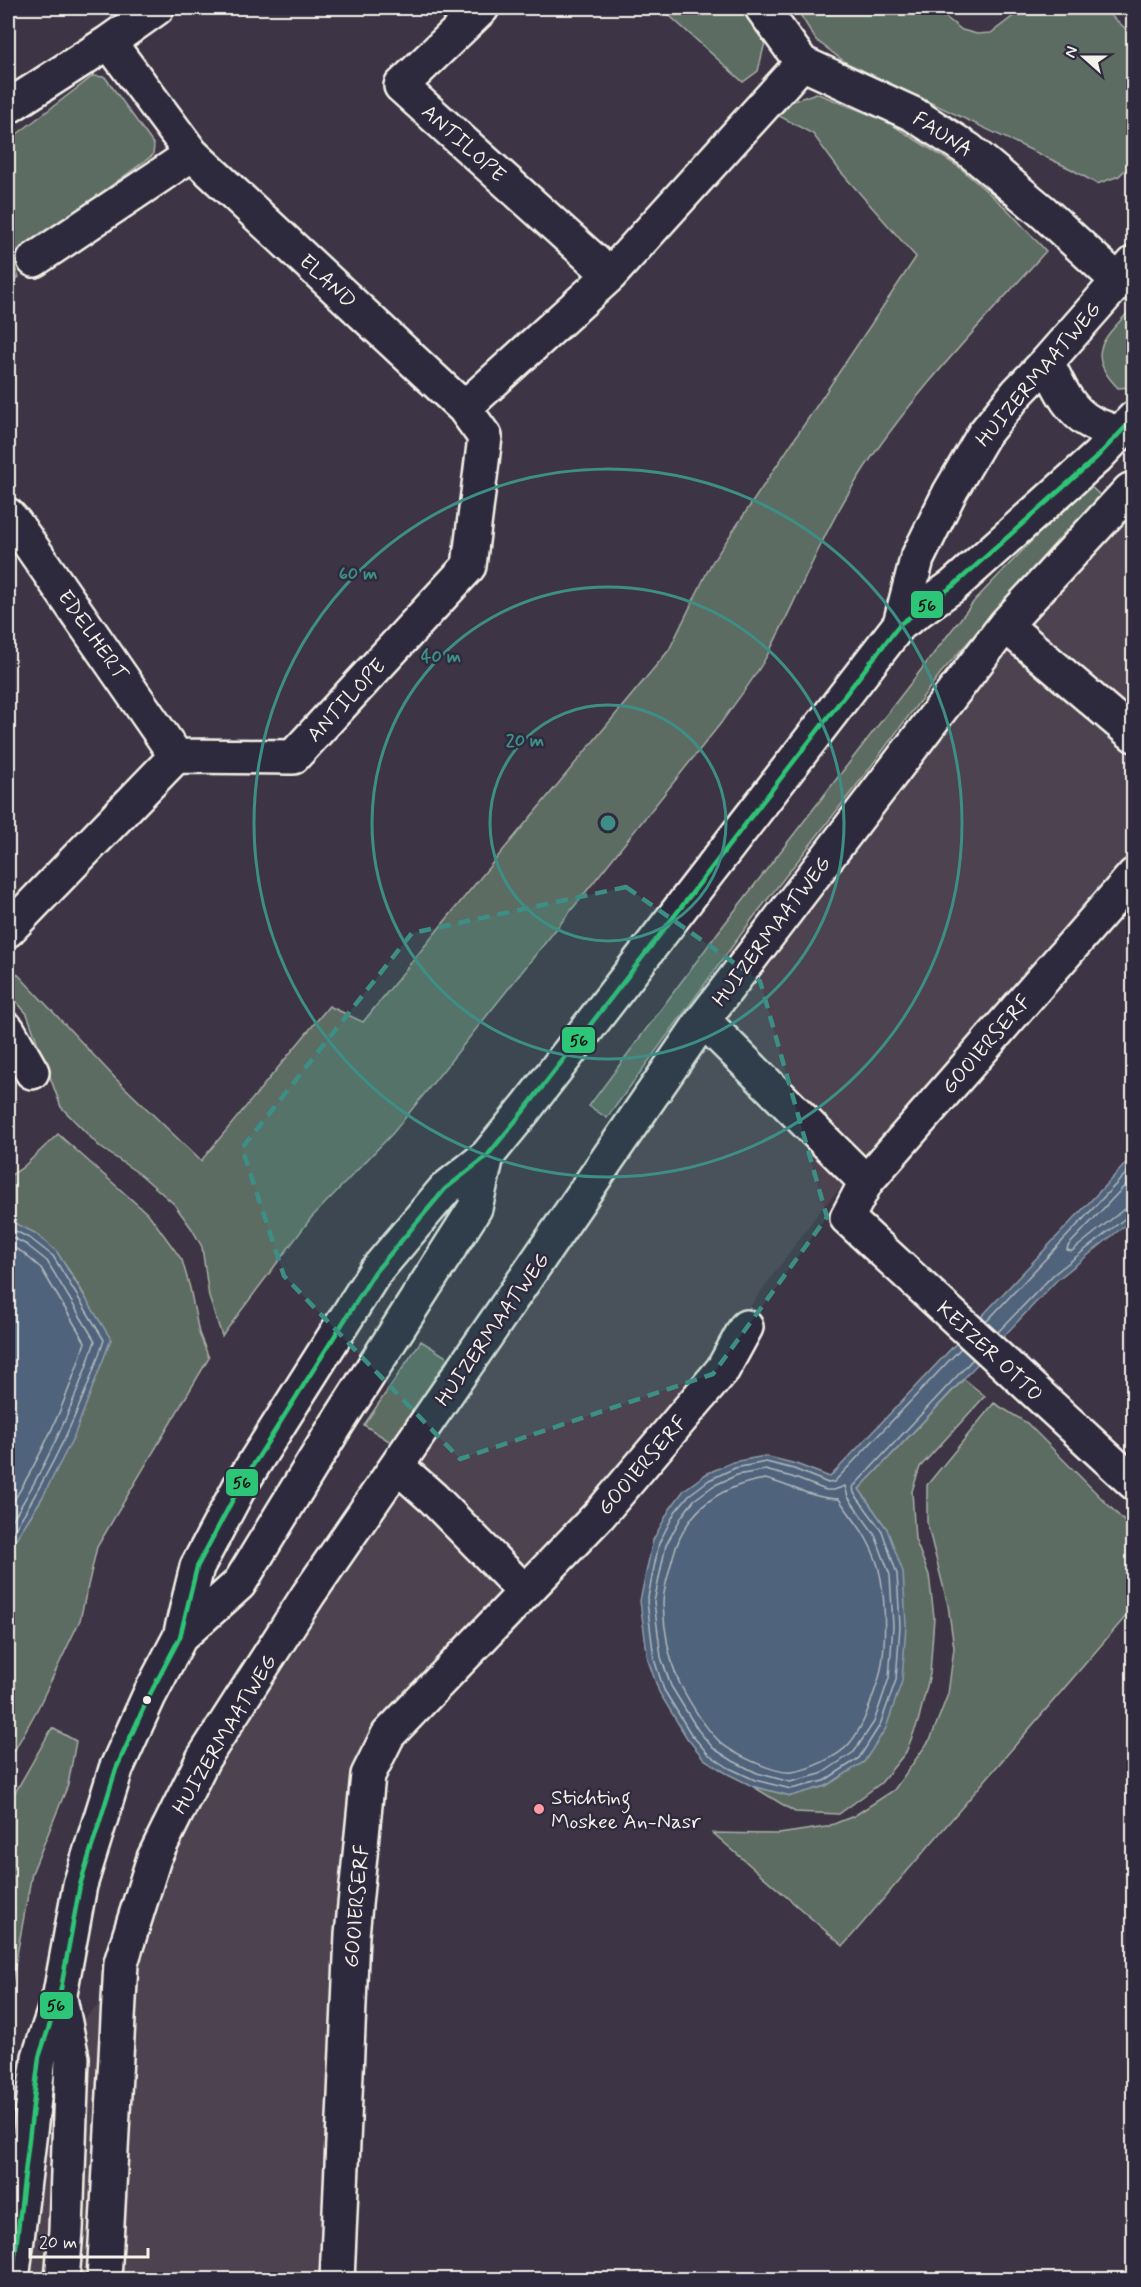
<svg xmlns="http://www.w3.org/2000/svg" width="1141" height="2287" viewBox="0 0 1141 2287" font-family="Mynerve,sans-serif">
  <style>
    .built { fill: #4e424f }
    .green { fill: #5d6c63; stroke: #a8aea6; stroke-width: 1.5 }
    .water { fill: #50637b; stroke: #929ca7; stroke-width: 1.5 }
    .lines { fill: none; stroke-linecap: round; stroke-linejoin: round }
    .shore { stroke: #b2b8bc; stroke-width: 1.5 }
    .minor-casing { stroke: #f4f1e8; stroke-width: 38 }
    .major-casing { stroke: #f4f1e8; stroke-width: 38 }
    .minor { stroke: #2f2a3d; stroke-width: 33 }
    .major { stroke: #2f2a3d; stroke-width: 33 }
    .bus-1-casing { stroke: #2f2a3d; stroke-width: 9 }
    .bus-1 { stroke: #2dc577; stroke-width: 4.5 }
    .marked { fill: #3d8f86; fill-opacity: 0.2; stroke: #3d8f86; stroke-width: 4.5; stroke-dasharray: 12 8; stroke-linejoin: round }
    .ring { fill: none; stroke: #3d8f86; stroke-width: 3 }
    .bus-dot { fill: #f4f1e8; stroke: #2f2a3d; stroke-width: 2 }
    .poi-dot { fill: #ff9aa2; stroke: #2f2a3d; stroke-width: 2 }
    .labels { text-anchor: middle; stroke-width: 5; stroke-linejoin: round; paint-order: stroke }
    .street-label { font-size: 21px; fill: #f4f1e8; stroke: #2f2a3d }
    .poi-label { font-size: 21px; fill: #f4f1e8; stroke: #2f2a3d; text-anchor: start }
    .centre { fill: #3d8f86; stroke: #2f2a3d; stroke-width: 3 }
    .ring-label { font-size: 18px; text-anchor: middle; font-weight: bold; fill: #3d8f86; stroke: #2f2a3d; stroke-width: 5; stroke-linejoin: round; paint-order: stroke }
    .line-badge { stroke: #2f2a3d; stroke-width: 2 }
    .pale-badge-label { font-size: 16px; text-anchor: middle; font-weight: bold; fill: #111 }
  </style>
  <rect width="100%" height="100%" fill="#3d3545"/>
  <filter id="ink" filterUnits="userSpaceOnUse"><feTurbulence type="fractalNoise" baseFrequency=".0167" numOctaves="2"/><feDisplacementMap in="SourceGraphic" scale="12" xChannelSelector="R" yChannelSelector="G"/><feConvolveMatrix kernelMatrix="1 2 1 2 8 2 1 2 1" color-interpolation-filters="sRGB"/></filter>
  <g filter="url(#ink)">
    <path class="built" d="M1133 508V859L1040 968 819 1212 675 1410 362 1741 347 1894 326 2279 8 2280V2094L129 1975 153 1903 214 1762 642 1121 979 668Z"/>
    <path class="green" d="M661 8H748L767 34 758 71 743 82Z
      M796 8H934L962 30 977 34 991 33 1024 8H1102L1133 35V162L1119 176 1097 184 1071 169 845 62 816 40Z
      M93 76 105 77 154 145 153 155 11 259 19 277 8 286V141Z
      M816 93 886 121 959 167 1007 209 1046 251C981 324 911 395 858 478 822 533 800 594 769 652 756 677 737 700 721 723L393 1133 311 1218 222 1336 209 1297 202 1247 192 1229 174 1204 141 1175 100 1147 61 1107 27 1014 8 992V968L10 966 116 1079 201 1161 329 1006 363 1022 466 895 669 650 711 564 916 257 840 171 813 134 768 110Z
      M1133 307V387L1118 388C1082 352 1107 336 1133 307Z
      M1087 483 1102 497 1064 533 940 674 863 777 753 918 607 1118 589 1106 719 931 975 600Z
      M58 1134 150 1216 182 1260 190 1288 199 1333 209 1358 97 1547 80 1620 38 1708 8 1762V1551L42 1498 86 1298C62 1256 51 1242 8 1220V1177L22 1168Z
      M421 1341 448 1358 392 1443 364 1425Z
      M964 1379 985 1396 920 1467 912 1491 915 1539 929 1575 934 1617 930 1674 918 1722 906 1752 881 1783 839 1814 795 1812 752 1786 791 1796 887 1529 859 1489Z
      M994 1403 1027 1423 1133 1530V1608L843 1946 713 1833 779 1834 826 1827 854 1816 894 1790 931 1738 948 1694 954 1648 948 1605 927 1523V1485Z
      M52 1728 76 1741 68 1785 32 1873 8 2003V2016V1805Z"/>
    <path class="water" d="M1133 1156V1219L1057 1280 859 1489 887 1529 903 1572 906 1625 902 1681 886 1728 864 1762 826 1786 791 1796 752 1786 726 1773 704 1759 687 1738 659 1692 648 1660 640 1601 653 1540 670 1509 684 1490 706 1474 733 1462 765 1456 796 1464 830 1477Z
      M8 1220 35 1233 57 1252 111 1339 74 1436 42 1498 8 1551Z"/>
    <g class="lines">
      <path class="shore" d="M1134 1176 1068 1246 1067 1250 1072 1251 1123 1210 1134 1207
        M8 1227 31 1239 53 1256 104 1340C81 1411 48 1477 8 1540
        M8 1235 27 1245 47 1261 95 1341C74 1406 45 1469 8 1527
        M8 1245 22 1252 41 1268 85 1342C67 1400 41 1458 8 1510
        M986 1322 1134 1165
        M998 1332 1053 1275 1128 1216 1134 1214
        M961 1348 834 1482 828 1483 794 1469 766 1462 735 1468 709 1480 689 1495 675 1512 659 1543 647 1602 654 1659 664 1690 691 1734 708 1754 729 1768 755 1780 791 1789 824 1781 859 1758 880 1725 896 1680 900 1626 897 1574 882 1531 854 1493 853 1487 973 1359
        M765 1470 792 1477 826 1490H834L845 1486 848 1497 875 1535 890 1575 893 1626 889 1678 874 1722 854 1752 821 1774 790 1782 757 1773 733 1761 713 1748 698 1730 671 1686 661 1657 654 1602 666 1545 682 1516 694 1500 713 1486 737 1475Z
        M765 1479C790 1485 814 1499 839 1499 848 1513 860 1526 867 1540 873 1551 879 1567 881 1579 886 1609 887 1659 876 1687 869 1707 863 1728 849 1744 838 1757 808 1770 792 1772 775 1774 730 1753 718 1740 703 1725 690 1703 680 1684 669 1661 664 1629 663 1604 663 1591 668 1576 671 1564 683 1513 715 1487 765 1479Z"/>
      <g class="minor-casing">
        <path id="minor" d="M482 8 401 86 610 275
          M762 8 802 63 913 114 969 150 1042 211 1117 280
          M109 42 192 154
          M8 107 109 42 157 8
          M34 260 192 154 464 408
          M8 515 15 523 176 756
          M1005 625 1134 735
          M1134 875 866 1182 847 1218 1134 1483
          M8 930 176 756 293 757 469 566 485 437 464 408 610 275 802 63
          M703 1020 866 1182
          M8 1030 32 1072
          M397 1466 433 1498 525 1592
          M104 2280 121 1963 154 1858 203 1759 308 1595 703 1020 1005 625 1130 490
          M337 2280 352 1935 368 1775 388 1735 600 1514 723 1369 746 1327"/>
      </g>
      <g class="major-casing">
        <path id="major" d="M1047 362C1058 384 1068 411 1092 423 1100 427 1110 430 1119 433
          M900 624 917 559 950 492 984 434 1017 393 1047 362 1134 263
          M180 1637 239 1584 335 1427 475 1208 487 1156
          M60 1998 72 2058 66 2230 62 2280
          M12 2280 39 2057 60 1994 80 1885 116 1769 149 1696 180 1637 197 1567 240 1486 375 1272 445 1189 487 1156 526 1108 900 624 953 586 1097 457 1134 418"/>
      </g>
      <use href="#minor" class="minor"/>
      <use href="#major" class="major"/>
      <g class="bus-1-casing">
        <path id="bus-1" d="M12 2280 39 2057 60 1994 80 1885 116 1769 149 1696 180 1637 197 1567 240 1486 375 1272 445 1189 487 1156 526 1108 900 624 953 586 1097 457 1134 418"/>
      </g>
      <use href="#bus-1" class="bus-1"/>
    </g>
  </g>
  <path class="marked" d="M626 887 760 981 827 1217 713 1374 460 1459 284 1276 242 1148 412 933Z"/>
  <g class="ring">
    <circle cx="608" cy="823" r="118"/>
    <circle cx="608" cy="823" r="236"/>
    <circle cx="608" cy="823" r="354"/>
  </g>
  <circle class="bus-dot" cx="147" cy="1700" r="5"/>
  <circle class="poi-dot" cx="539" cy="1809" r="6"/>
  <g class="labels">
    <g class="street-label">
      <text transform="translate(943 134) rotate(33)" y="7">FAUNA</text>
      <text transform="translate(464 143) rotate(42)" y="7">ANTILOPE</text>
      <text transform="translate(328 281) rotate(43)" y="7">ELAND</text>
      <text transform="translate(1038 374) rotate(-50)" y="7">HUIZERMAATWEG</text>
      <text transform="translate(93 635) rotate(55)" y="7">EDELHERT</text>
      <text transform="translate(346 700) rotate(-47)" y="7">ANTILOPE</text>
      <text transform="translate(771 931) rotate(-53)" y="7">HUIZERMAATWEG</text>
      <text transform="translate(986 1044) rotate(-49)" y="7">GOOIERSERF</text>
      <text transform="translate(492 1329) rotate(-55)" y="7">HUIZERMAATWEG</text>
      <text transform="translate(990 1351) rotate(43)" y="7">KEIZER OTTO</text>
      <text transform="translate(642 1465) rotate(-49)" y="7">GOOIERSERF</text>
      <text transform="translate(224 1734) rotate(-59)" y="7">HUIZERMAATWEG</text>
      <text transform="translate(356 1906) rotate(-85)" y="7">GOOIERSERF</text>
    </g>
    <g class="poi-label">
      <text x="551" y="1804">Stichting<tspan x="551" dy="24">Moskee An-Nasr</tspan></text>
    </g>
  </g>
  <circle cx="608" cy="823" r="9" class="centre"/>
  <g class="ring-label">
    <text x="358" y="579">60 m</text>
    <text x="441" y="662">40 m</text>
    <text x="525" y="746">20 m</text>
  </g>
  <g class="line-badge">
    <rect x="910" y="590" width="34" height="29" rx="6" fill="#2dc577"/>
    <rect x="561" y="1026" width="35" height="28" rx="6" fill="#2dc577"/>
    <rect x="225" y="1468" width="34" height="29" rx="6" fill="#2dc577"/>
    <rect x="39" y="1991" width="35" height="29" rx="6" fill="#2dc577"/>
  </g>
  <g class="pale-badge-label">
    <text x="927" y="611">56</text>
    <text x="579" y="1046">56</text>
    <text x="242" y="1488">56</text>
    <text x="56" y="2011">56</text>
  </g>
  <rect width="1141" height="2287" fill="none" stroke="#2f2a3d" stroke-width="30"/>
  <rect x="15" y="15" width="1111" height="2257" fill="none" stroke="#f4f1e8" stroke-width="2" filter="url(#ink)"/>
  <g transform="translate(1084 57) rotate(291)" stroke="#2f2a3d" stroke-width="4.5" paint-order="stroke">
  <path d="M0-4.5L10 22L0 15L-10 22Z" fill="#f4f1e8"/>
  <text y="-9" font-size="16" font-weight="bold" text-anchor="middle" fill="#f4f1e8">N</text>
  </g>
  <path d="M30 2248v9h118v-9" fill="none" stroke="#f4f1e8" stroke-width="3"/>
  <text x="39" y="2248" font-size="18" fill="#f4f1e8" stroke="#2f2a3d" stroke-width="4.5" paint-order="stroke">20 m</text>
</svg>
